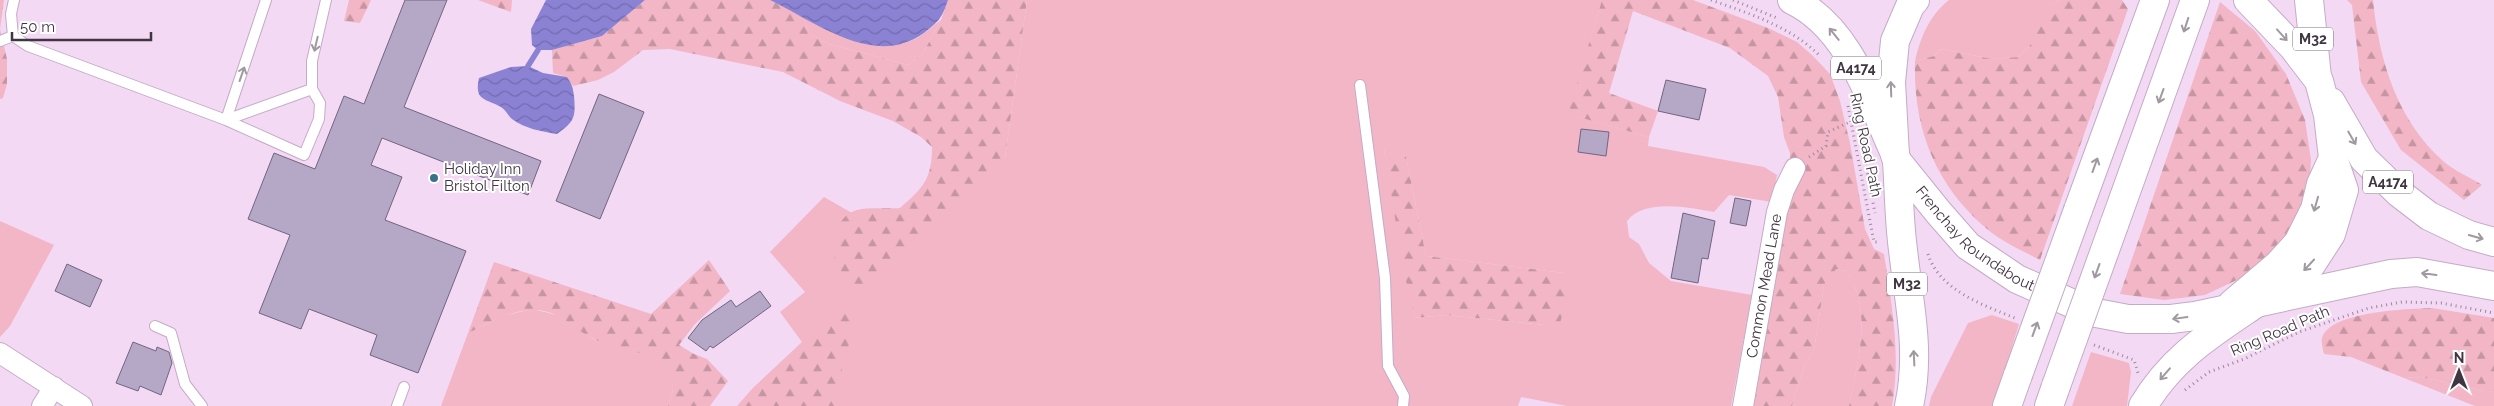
<svg xmlns="http://www.w3.org/2000/svg" width="2494" height="406" viewBox="0 0 2494 406" font-family="Raleway,sans-serif">
  <style>
    .green { fill: #f2b6c6; fill-rule: evenodd }
    .forest { fill: url(#forest-firs) }
    .water { fill: url(#water-waves) }
    .lines { fill: none; stroke-linecap: round; stroke-linejoin: round }
    .stream { stroke: #8b82d4; stroke-width: 5.5 }
    .building { fill: #b5a7c6; stroke: #726581 }
    .service-casing { stroke: #c4abc6; stroke-width: 12 }
    .minor-casing { stroke: #c4abc6; stroke-width: 22 }
    .primary-casing { stroke: #c4abc6; stroke-width: 30 }
    .trunk-casing { stroke: #c4abc6; stroke-width: 30 }
    .motorway-casing { stroke: #c4abc6; stroke-width: 30 }
    .path { stroke: #9a889b; stroke-width: 3; stroke-dasharray: 1 4; stroke-linecap: butt }
    .service { stroke: #fff; stroke-width: 10 }
    .minor { stroke: #fff; stroke-width: 20 }
    .primary { stroke: #fff; stroke-width: 28 }
    .trunk { stroke: #fff; stroke-width: 28 }
    .motorway { stroke: #fff; stroke-width: 28 }
    .motorway-bridge-casing { stroke: #c4abc6; stroke-width: 30; stroke-linecap: butt }
    .motorway-bridge { stroke: #fff; stroke-width: 28 }
    .oneway { stroke: #a09aa0 }
    .poi-dot { fill: #39718b; stroke: #fff; stroke-width: 2 }
    .labels { text-anchor: middle; stroke-width: 4; stroke-linejoin: round; paint-order: stroke }
    .shield { fill: #fff; stroke: #79727a; stroke-width: 1 }
    .shield-label { font-size: 14px; font-weight: bold; fill: #403641 }
    .street-label { font-size: 15px; fill: #403641; stroke: #fff }
    .poi-label { font-size: 15px; fill: #403641; stroke: #fff; text-anchor: start }
  </style>
  <defs>
    <pattern id="forest-firs" width="22" height="20" patternUnits="userSpaceOnUse" patternTransform="scale(1.25)"><rect width="22" height="20" fill="#f2b6c6"/><path d="M5 1l3.5 6h-7zM16 11l3.5 6h-7z" fill="#c595a2"/></pattern>
    <pattern id="water-waves" width="16" height="10" patternUnits="userSpaceOnUse" patternTransform="scale(1.25)"><rect width="16" height="10" fill="#8b82d4"/><path d="M0 5q4-4 8 0t8 0" fill="none" stroke="#736bae"/></pattern>
  </defs>
  <rect width="100%" height="100%" fill="#f3d9f4"/>
  <path class="green" d="M1027 0H1602L1569 114 1649 137 1648 146 1764 167 1777 175 1772 202 1729 195 1714 212C1690 208 1645 198 1627 221L1629 237 1639 244 1649 263 1671 281 1752 295 1731 406H1567L1521 397 1518 406H805L752 389 802 342 780 312 805 292 770 252 824 197 852 213C833 227 835 238 835 259L1005 158ZM1384 150 1406 156 1426 256 1564 273 1545 325 1446 315 1415 318Z
    M1949 0H2061L2050 6 2031 44 2018 57 1992 59 1941 49 1934 56 1915 61C1921 36 1929 16 1949 0Z
    M802 16C836 34 873 57 913 40 923 36 932 26 941 20L922 55 908 65 829 44 810 34Z
    M0 221 54 245 10 326 0 337Z
    M1835 269 1846 271C1874 309 1857 364 1849 406H1792L1805 364 1814 350 1824 285Z
    M532 309 557 315 593 339 649 354 671 363 673 390 668 406H441L468 333 503 316Z
    M1992 315 2019 324 1994 406H1929L1931 397 1968 323Z
    M2091 352 2129 363 2131 372 2127 406H2072Z
    M2421 377 2484 391H2494V406H2475L2404 378Z"/>
  <path class="forest" d="M0 0H4L0 29 7 59V84L3 98 0 99Z
    M349 0H371L360 23 344 21Z
    M478 0H512L511 12Z
    M645 0H770L802 16 810 34 829 44 908 65 922 55 941 20 948 0H1027L1005 158 859 290C851 281 838 271 835 259 831 242 837 215 857 210 868 207 888 209 900 208 923 188 932 179 932 147L921 137 893 121 840 101 783 72 670 49 643 50 614 72 598 80 573 86 567 77 553 73 552 50 602 36Z
    M1602 0H1693L1768 28 1797 42 1813 56 1830 74 1840 101 1850 143 1865 229 1874 249 1884 254C1892 304 1901 356 1892 406H1849C1857 364 1874 309 1846 271L1836 269 1824 285 1814 350 1805 364 1792 406H1749L1784 219 1791 196 1790 153 1784 137 1778 97 1768 76 1730 48 1633 11 1609 93 1658 111 1649 137 1568 114Z
    M2061 0H2122L2128 9 2040 260C2023 251 2002 242 1987 229 1935 185 1913 128 1915 61L1934 56 1941 49 1992 59 2018 57 2031 44V27L2050 6Z
    M2347 0H2373C2379 60 2397 120 2443 161 2454 171 2470 177 2482 185L2464 200 2401 150 2361 82 2352 5Z
    M2220 2 2255 31 2286 74 2305 120 2311 160 2309 197 2283 246 2256 271 2205 295 2164 300 2120 294Z
    M1384 149 1406 156 1426 256 1564 273 1566 301 1560 323 1545 325 1446 315 1415 318 1403 268Z
    M709 260 730 291 695 324 679 345 694 354 707 359 728 381 710 406H668L673 390 670 363C646 352 618 350 594 339 581 333 570 323 558 316 528 300 495 320 468 333L494 262 651 314Z
    M841 307 851 318 853 330 842 369 838 406H737L752 389Z
    M2432 308 2494 318V391H2484L2421 377 2404 378 2351 357 2324 354C2323 349 2321 343 2322 338 2330 311 2409 309 2432 308Z"/>
  <path class="water" d="M546 0H645L602 36 552 50H538L532 45 531 29Z
    M770 0H948C942 18 939 21 924 33 874 69 816 22 770 0Z
    M528 66 543 73 567 77C572 84 573 88 574 96 576 118 574 122 557 134 540 131 526 129 512 119 508 116 506 110 501 107 485 98 474 101 479 78L511 67Z"/>
  <g class="lines">
    <path class="stream" d="M528 66 538 50"/>
  </g>
  <path class="building" d="M405 0H447L404 107 541 161 528 195 382 138 371 165 402 177 385 220 466 251 418 373 370 355 377 335 309 309 301 329 259 313 290 235 248 219 274 153 315 169 344 96 364 104Z
    M1666 80 1706 89 1699 120 1658 111Z
    M599 94 644 112 600 219 556 201Z
    M1581 129 1609 132 1606 156 1578 152Z
    M1735 198 1751 201 1746 226 1730 223Z
    M1683 213 1715 221 1708 259 1702 258 1698 283 1671 278Z
    M67 264 102 280 90 307 55 291Z
    M760 291 771 306 713 348 710 346 706 351 688 338 702 320 731 300 736 307Z
    M133 342 156 351 157 347 169 352 172 363 161 395 140 386 138 391 116 383Z"/>
  <g class="lines">
    <g class="service-casing">
      <path id="service" d="M13 36 11 14 14 0
        M0 41 13 36 28 46 226 120 304 155 319 119 320 103 312 89V61L326 0
        M1360 85 1385 278 1388 366 1404 396 1403 406
        M226 120 266 0
        M226 120 312 89
        M155 326 171 333 185 384 202 406
        M397 406 404 387"/>
    </g>
    <g class="minor-casing">
      <g id="minor">
        <path d="M0 353 82 406"/>
        <path d="M42 406 54 387"/>
        <path id="s1" d="M1743 406 1777 212 1784 190 1795 168"/>
      </g>
    </g>
    <g class="primary-casing">
      <path id="primary" d="M1792 0C1850 28 1870 99 1895 154"/>
    </g>
    <g class="trunk-casing">
      <g id="trunk">
        <path id="s2" d="M1915 0 1910 6 1895 41 1891 82 1895 155 1897 161 1939 213 1968 246 2017 279 2091 312 2128 319H2171L2195 316 2391 274 2417 272 2494 286"/>
        <path d="M2331 102 2364 159 2399 193 2429 216 2469 235 2494 242"/>
        <path d="M2272 294 2288 284 2311 265 2331 234 2344 190 2333 158"/>
        <path d="M2232 304 2278 265 2298 243 2315 209 2321 184 2333 158 2328 115 2319 81 2293 47 2248 0"/>
      </g>
    </g>
    <g class="motorway-casing">
      <path id="motorway" d="M2309 0 2317 77
        M1897 161C1899 191 1899 220 1903 250 1909 304 1921 351 1909 406
        M2078 210 2155 0
        M2114 225 2195 0
        M2007 406 2018 375
        M2049 406 2056 386
        M2143 406C2173 356 2211 334 2258 302"/>
    </g>
    <path class="path" d="M1711 0C1750 14 1790 26 1820 56
      M1733 0 1777 18
      M1848 106 1874 242H1879
      M1860 134 1875 213
      M1809 157 1826 146 1828 132 1852 121
      M1928 254C1939 290 1983 305 2015 318
      M2094 345 2134 360 2138 373
      M2185 390 2209 372 2244 359 2299 332 2369 308 2402 302 2441 303 2494 313"/>
    <use href="#service" class="service"/>
    <use href="#minor" class="minor"/>
    <use href="#primary" class="primary"/>
    <use href="#trunk" class="trunk"/>
    <use href="#motorway" class="motorway"/>
    <g class="motorway-bridge-casing">
      <path id="motorway-bridge" d="M2018 375 2078 210
        M2056 386 2114 225"/>
    </g>
    <use href="#motorway-bridge" class="motorway-bridge"/>
  </g>
  <defs><path id="oneway-shaft" d="M-6 0H5M1.5-3L5.5 0L1.5 3" fill="none" stroke-width="1.6" stroke-linecap="round" stroke-linejoin="round" transform="scale(1.25)"/></defs>
  <g class="oneway">
    <use href="#oneway-shaft" transform="translate(2186 25) rotate(108)"/>
    <use href="#oneway-shaft" transform="translate(1834 34) rotate(-129)"/>
    <use href="#oneway-shaft" transform="translate(2282 35) rotate(48)"/>
    <use href="#oneway-shaft" transform="translate(316 44) rotate(103)"/>
    <use href="#oneway-shaft" transform="translate(242 74) rotate(-71)"/>
    <use href="#oneway-shaft" transform="translate(1891 89) rotate(-92)"/>
    <use href="#oneway-shaft" transform="translate(2161 96) rotate(110)"/>
    <use href="#oneway-shaft" transform="translate(2352 138) rotate(60)"/>
    <use href="#oneway-shaft" transform="translate(2095 165) rotate(-70)"/>
    <use href="#oneway-shaft" transform="translate(2316 204) rotate(106)"/>
    <use href="#oneway-shaft" transform="translate(2476 237) rotate(16)"/>
    <use href="#oneway-shaft" transform="translate(2309 265) rotate(133)"/>
    <use href="#oneway-shaft" transform="translate(2097 271) rotate(110)"/>
    <use href="#oneway-shaft" transform="translate(2429 274) rotate(-173)"/>
    <use href="#oneway-shaft" transform="translate(2180 318) rotate(172)"/>
    <use href="#oneway-shaft" transform="translate(2035 329) rotate(-70)"/>
    <use href="#oneway-shaft" transform="translate(1914 358) rotate(-93)"/>
    <use href="#oneway-shaft" transform="translate(2165 374) rotate(131)"/>
  </g>
  <circle class="poi-dot" cx="434" cy="178" r="5"/>
  <g class="labels">
    <g class="shield">
      <rect x="2293" y="27.5" width="40" height="23" rx="4"/>
      <rect x="1831" y="56.5" width="50" height="23" rx="4"/>
      <rect x="2363" y="170.5" width="50" height="23" rx="4"/>
      <rect x="1887" y="272.5" width="40" height="23" rx="4"/>
    </g>
    <g class="shield-label">
      <text x="2313" y="44">M32</text>
      <text x="1856" y="73">A4174</text>
      <text x="2388" y="187">A4174</text>
      <text x="1907" y="289">M32</text>
    </g>
    <g class="street-label">
      <text transform="translate(1866 145) rotate(78)" y="5">Ring Road Path</text>
      <text dy="5" stroke="none"><textPath href="#s2" startOffset="278">Frenchay Roundabout</textPath></text>
      <text dy="5" stroke="none"><textPath href="#s1" startOffset="122">Common Mead Lane</textPath></text>
      <text transform="translate(2280 331) rotate(-23)" y="5">Ring Road Path</text>
    </g>
    <g class="poi-label">
      <text x="444" y="174">Holiday Inn<tspan x="444" dy="17">Bristol Filton</tspan></text>
    </g>
  </g>
  <g transform="translate(2459 371)" stroke="#ffffff" stroke-width="4" paint-order="stroke">
  <path d="M0-4L9 19L0 12L-9 19Z" fill="#403641"/>
  <text y="-8" font-size="14" font-weight="bold" text-anchor="middle" fill="#403641">N</text>
  </g>
  <path d="M12 32v8h139v-8" fill="none" stroke="#403641" stroke-width="2.5"/>
  <text x="20" y="32" font-size="15" fill="#403641" stroke="#ffffff" stroke-width="4" paint-order="stroke">50 m</text>
</svg>
